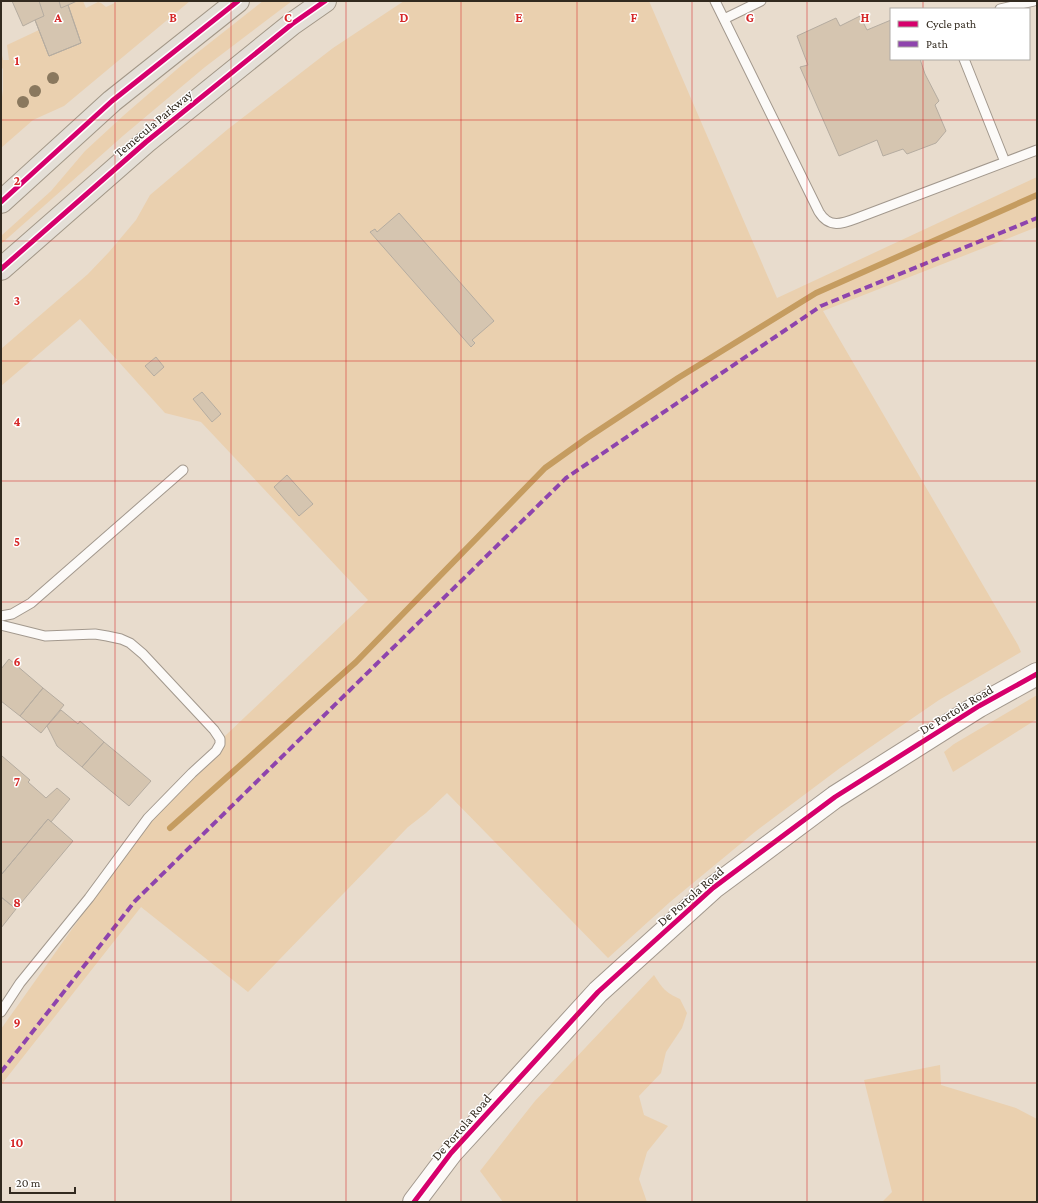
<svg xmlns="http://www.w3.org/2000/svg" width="1038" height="1203" viewBox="0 0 1038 1203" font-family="'Crimson Pro',serif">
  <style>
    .green { fill: #ead0af }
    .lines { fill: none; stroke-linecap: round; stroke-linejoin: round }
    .stream { stroke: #c59c60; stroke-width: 6 }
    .building { fill: #d5c5b0; stroke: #b5aca0 }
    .lane-casing { stroke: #a2988d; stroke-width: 11 }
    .secondary-casing { stroke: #a2988d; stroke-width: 24 }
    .primary-casing { stroke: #a29787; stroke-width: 24 }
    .lane { stroke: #fcfaf8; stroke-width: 9 }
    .secondary { stroke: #fcfaf8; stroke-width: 22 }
    .primary { stroke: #e4dfd7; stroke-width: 22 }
    .quiet { stroke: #8e44ad; stroke-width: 4; stroke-dasharray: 8 4; stroke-linecap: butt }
    .cycleway-casing { stroke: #fff; stroke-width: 8 }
    .cycleway { stroke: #d6006c; stroke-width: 5 }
    .tree { fill: #8a785e }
    .grid { fill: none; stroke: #d62828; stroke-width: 1; stroke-opacity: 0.55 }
    .labels { text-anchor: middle; stroke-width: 3; stroke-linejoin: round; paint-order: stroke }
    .street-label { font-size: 13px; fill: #322a1f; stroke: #fff }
    .grid-label { font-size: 13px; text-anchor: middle; font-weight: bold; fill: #d62828; stroke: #fff; stroke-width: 3; stroke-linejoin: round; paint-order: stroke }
  </style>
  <rect width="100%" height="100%" fill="#e8dccd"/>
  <path class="green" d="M77 1H83L86 8 98 2 101 3 106 7 119 1H190L64 106 33 120 1 148V104L3 90V69L1 67V51L3 60H9L7 45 39 30 49 56 81 43 68 5Z
    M263 1H292L205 67 124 135 1 244V236L51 191 85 151 123 116 183 64Z
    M404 1H649L777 298 1037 177V227L823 311 1018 645 1021 652 939 700 840 768 756 831 670 902 608 958 447 793 426 813 408 827 248 992 141 907 1 1085V1029L82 915 80 911 127 850 145 830 165 793 368 600 201 422 165 413 80 319 1 386V349L88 274 109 252 136 220 150 195 228 129 333 48Z
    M1037 695V719L953 772 944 752 954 744Z
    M654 975C663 989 665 992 680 999L687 1013 682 1028 666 1052 661 1073 639 1096 644 1115 668 1126 647 1152 639 1179 647 1202H503L480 1171 535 1101Z
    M940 1065 941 1085 1016 1108 1037 1119V1202H882L892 1192 864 1080Z"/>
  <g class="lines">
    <path class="stream" d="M170 828 356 662 545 468 587 438 678 378 816 293 1037 195"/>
  </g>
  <path class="building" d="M12 1H77L68 5 81 43 49 56 35 20 23 26Z
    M39 1H59L61 8 68 5 81 43 49 56 35 20 44 16Z
    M860 16 867 30 891 20V59H920L925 74 939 101 935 105 946 131 936 143 907 154 903 149 883 156 877 140 839 156 800 67 808 65 797 36 836 18 840 26Z
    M399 213 494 321 472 340 475 343 471 347 370 232 375 229 377 232Z
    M156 357 164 367 154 376 145 366Z
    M202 392 221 414 212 422 193 399Z
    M287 475 313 504 299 516 274 487Z
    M9 659 43 688 20 716 1 701V669Z
    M43 688 64 705 41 733 20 716Z
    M61 710 78 724 80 721 104 742 82 767 57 746 47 726Z
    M104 742 151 781 129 806 82 767Z
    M2 756 30 780 28 782 46 798 57 788 70 799 51 822 48 819 1 875V757Z
    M48 819 73 841 16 909 1 897V875Z
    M1 897 16 909 1 928Z"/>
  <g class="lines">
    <g class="lane-casing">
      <path id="lane" d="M715 1 819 212C830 230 844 223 860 217L1037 150
        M1000 9 1034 1
        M724 19 761 1
        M964 59 1005 162
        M1 616 12 614 31 603 183 470
        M1 625 45 636 95 634 107 636 121 639 130 643 143 654 214 730 220 739V744L216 751 192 773 148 818 89 898 20 983 1 1012"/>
    </g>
    <g class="secondary-casing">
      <path id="secondary" d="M414 1202 451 1153 598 992 713 888 835 797 979 706 1037 674"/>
    </g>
    <g class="primary-casing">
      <path id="primary" d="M1 202 112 101 238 1
        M1 269 146 142 292 24 325 1"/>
    </g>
    <use href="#lane" class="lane"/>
    <use href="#secondary" class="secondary"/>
    <use href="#primary" class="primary"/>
    <path class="quiet" d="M1 1072 135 901 566 478 821 306 1037 218"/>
    <g class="cycleway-casing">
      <path id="cycleway" d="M1 202 112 101 238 1
        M1 269 146 142 292 24 325 1
        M414 1202 451 1153 598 992 713 888 835 797 979 706 1037 674"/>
    </g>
    <use href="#cycleway" class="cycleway"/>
  </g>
  <g class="tree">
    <circle cx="53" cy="78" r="6"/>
    <circle cx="35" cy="91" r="6"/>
    <circle cx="23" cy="102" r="6"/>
  </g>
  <path class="grid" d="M115 1V1202M231 1V1202M346 1V1202M461 1V1202M577 1V1202M692 1V1202M807 1V1202M923 1V9M923 59V1202M1 120H1037M1 241H1037M1 361H1037M1 481H1037M1 602H1037M1 722H1037M1 842H1037M1 962H1037M1 1083H1037"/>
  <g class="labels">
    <g class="street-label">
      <text transform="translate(153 123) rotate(-40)" y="5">Temecula Parkway</text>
      <text transform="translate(956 709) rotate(-31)" y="5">De Portola Road</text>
      <text transform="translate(690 896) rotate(-41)" y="5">De Portola Road</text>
      <text transform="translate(461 1127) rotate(-49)" y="5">De Portola Road</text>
    </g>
  </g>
  <g class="grid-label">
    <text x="58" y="22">A</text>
    <text x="173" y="22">B</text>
    <text x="288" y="22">C</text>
    <text x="404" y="22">D</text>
    <text x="519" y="22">E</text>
    <text x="634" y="22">F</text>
    <text x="750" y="22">G</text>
    <text x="865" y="22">H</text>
    <text x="17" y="65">1</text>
    <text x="17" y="185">2</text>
    <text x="17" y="305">3</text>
    <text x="17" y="426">4</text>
    <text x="17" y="546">5</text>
    <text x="17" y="666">6</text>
    <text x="17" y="786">7</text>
    <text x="17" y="907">8</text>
    <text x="17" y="1027">9</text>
    <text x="17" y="1147">10</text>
  </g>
  <rect width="1038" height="1203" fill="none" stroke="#322a1f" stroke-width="4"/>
  <rect x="890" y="8" width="140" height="52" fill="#ffffff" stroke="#adaaa5"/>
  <rect x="898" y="21" width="20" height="6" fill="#d6006c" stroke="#adaaa5"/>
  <text x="926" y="28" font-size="12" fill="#322a1f">Cycle path</text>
  <rect x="898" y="41" width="20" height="6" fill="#8e44ad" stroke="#adaaa5"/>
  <text x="926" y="48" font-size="12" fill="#322a1f">Path</text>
  <path d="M10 1187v6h65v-6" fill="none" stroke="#322a1f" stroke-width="2"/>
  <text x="16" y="1187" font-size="12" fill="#322a1f" stroke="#ffffff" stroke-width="3" paint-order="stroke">20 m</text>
</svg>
